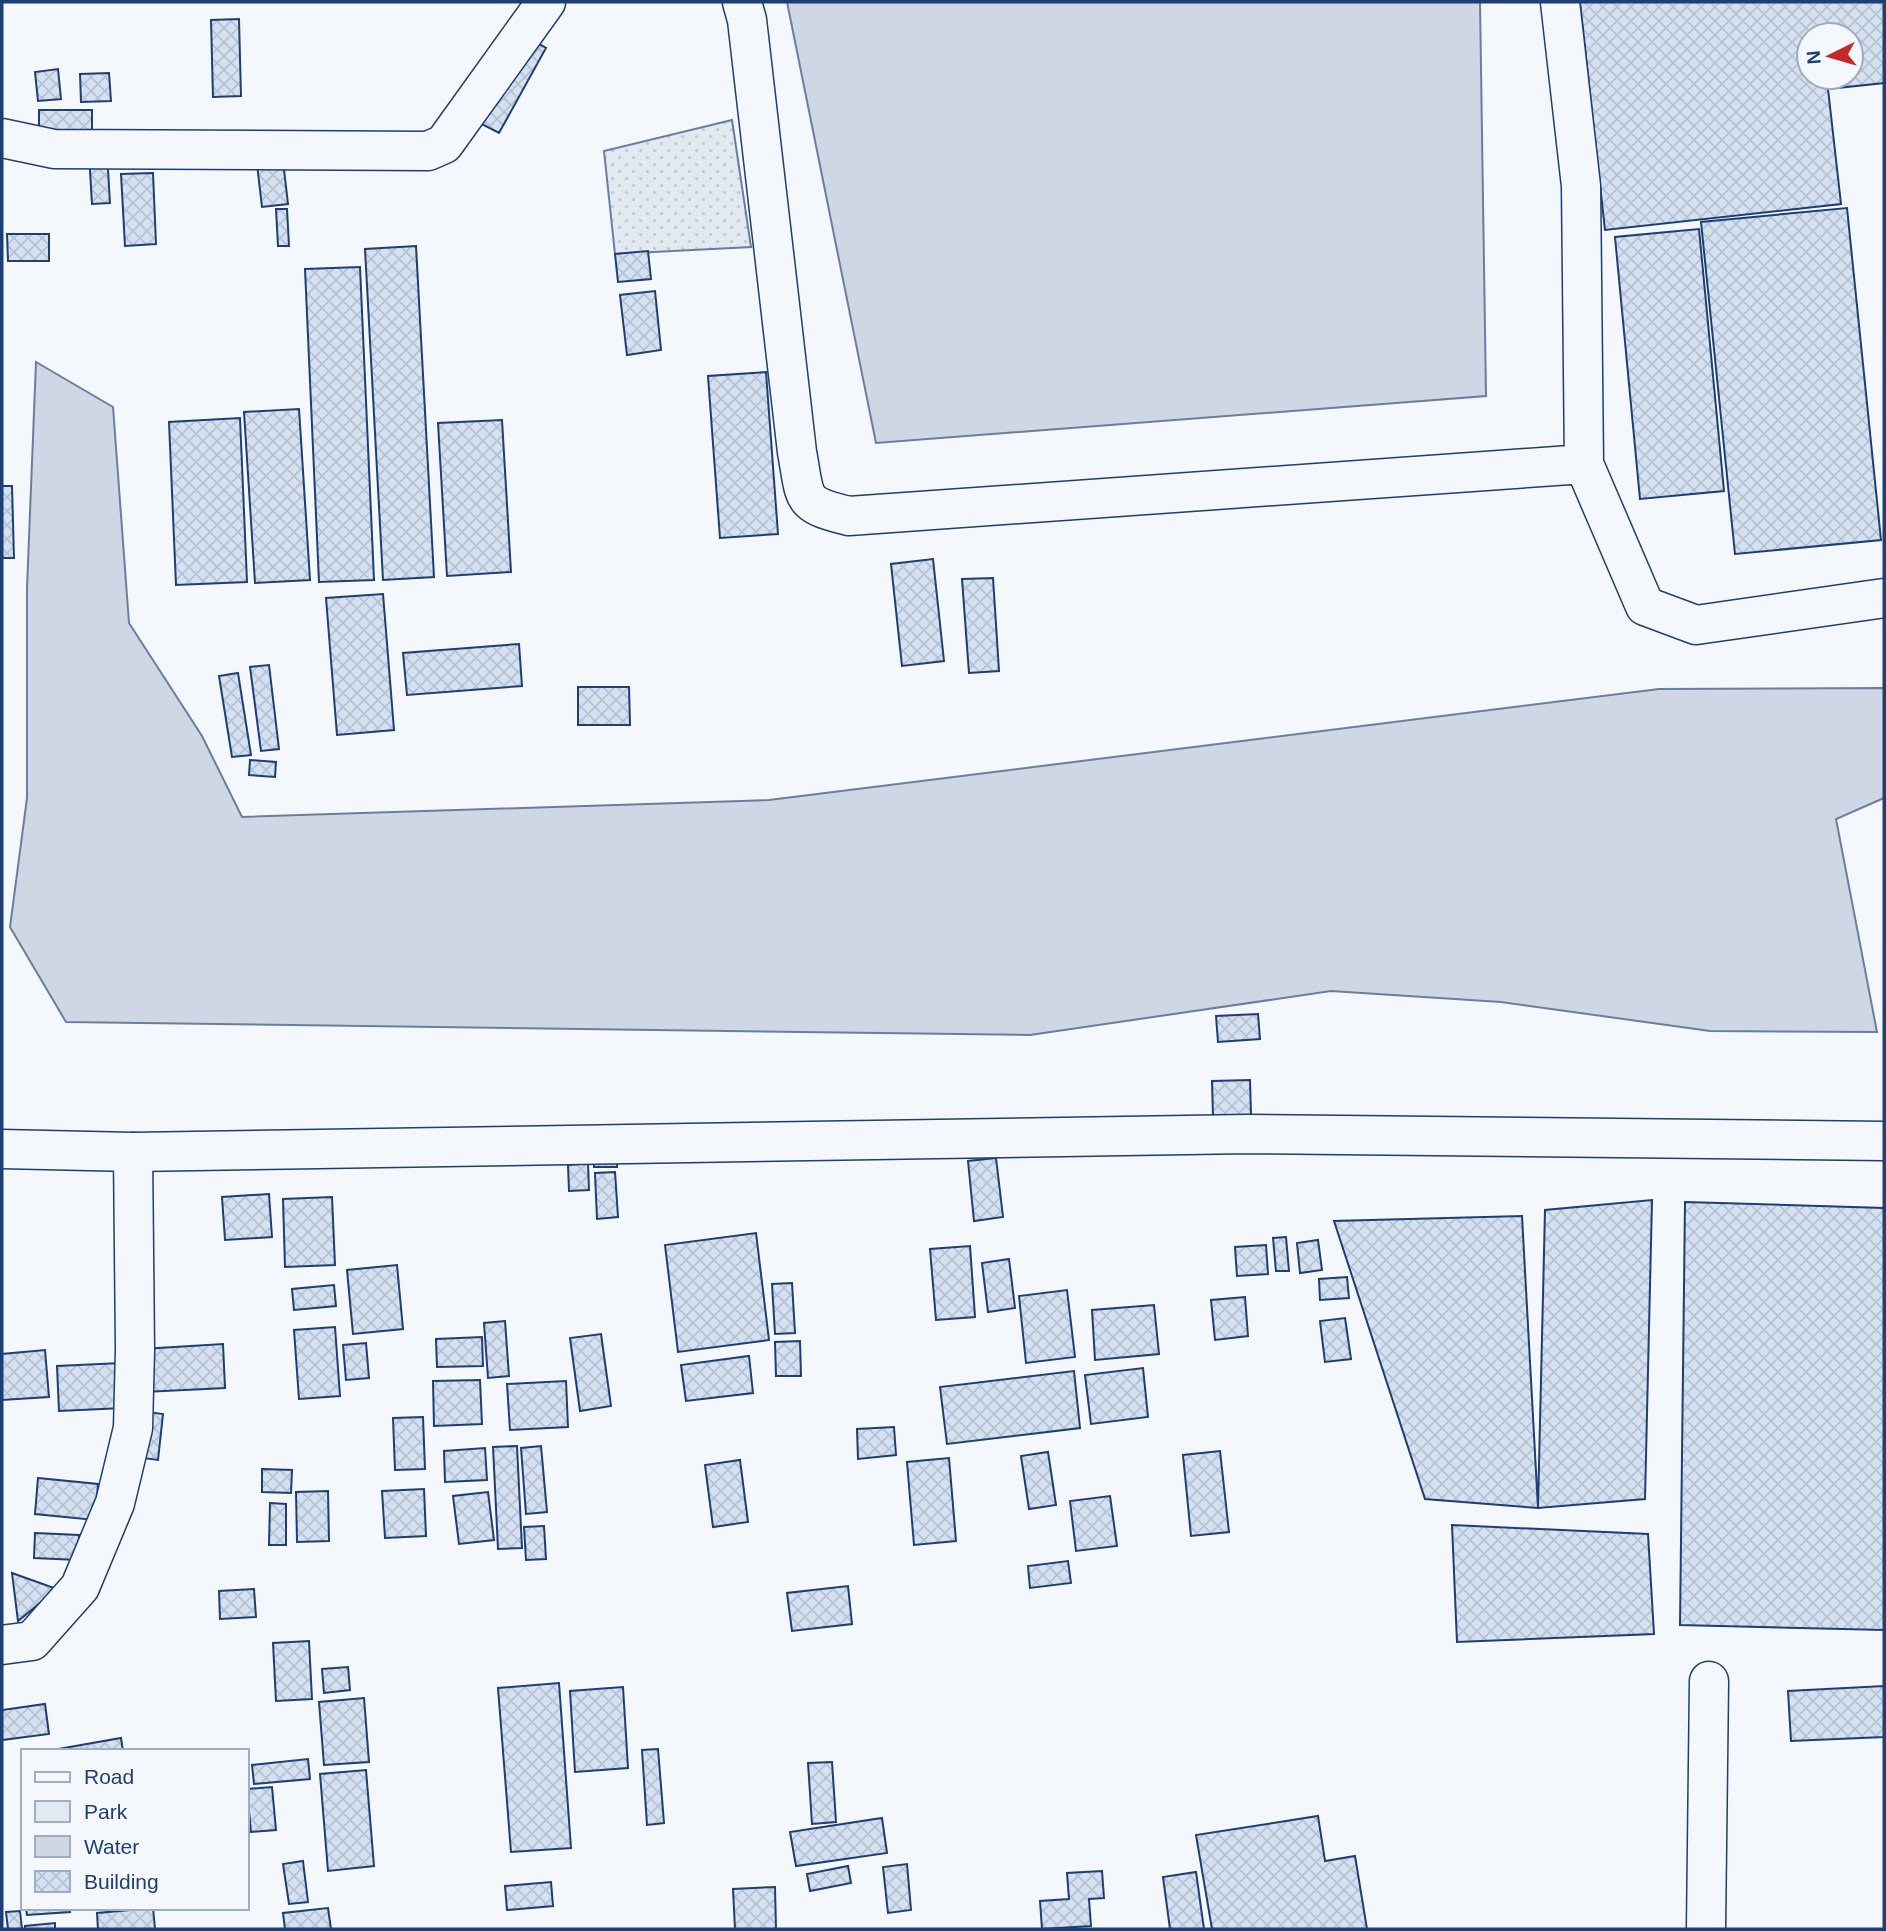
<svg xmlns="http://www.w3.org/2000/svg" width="1886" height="1931" viewBox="0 0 1886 1931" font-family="Arial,sans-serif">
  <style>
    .green { fill: url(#green-dots); stroke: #687fa3; stroke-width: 2 }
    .water { fill: #cfd7e4; stroke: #687fa3; stroke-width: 2 }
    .building { fill: url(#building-cross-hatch); stroke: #1d3f73; stroke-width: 2; fill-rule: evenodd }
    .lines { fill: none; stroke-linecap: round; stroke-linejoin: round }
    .minor-casing { stroke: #1d3f73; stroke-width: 41 }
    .major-casing { stroke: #1d3f73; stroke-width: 41 }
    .minor { stroke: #f4f7fb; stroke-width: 38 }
    .major { stroke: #f4f7fb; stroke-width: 38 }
  </style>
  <defs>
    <pattern id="green-dots" width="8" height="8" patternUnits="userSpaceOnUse" patternTransform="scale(1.75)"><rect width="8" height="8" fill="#e3e9f0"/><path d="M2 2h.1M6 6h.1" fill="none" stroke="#c2c9d1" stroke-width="1.8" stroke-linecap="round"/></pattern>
    <pattern id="building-cross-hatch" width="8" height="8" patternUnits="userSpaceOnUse" patternTransform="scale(1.75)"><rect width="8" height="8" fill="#d5e0f0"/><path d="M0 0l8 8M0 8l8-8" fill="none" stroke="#b6c1d1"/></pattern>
  </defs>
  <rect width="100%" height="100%" fill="#f4f7fb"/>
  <path class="green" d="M732 120 751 247 615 254 604 151Z"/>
  <path class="water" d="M787 2H1480L1486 396 876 443Z
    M36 362 113 407 129 623 202 736 242 817 769 800 1659 689 1884 688V798L1836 819 1877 1032 1710 1031 1501 1002 1331 991 1030 1035 66 1022 10 927 27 798V588Z"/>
  <path class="building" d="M1580 2H1884V83L1828 89 1841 204 1605 230ZM1809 35H1851V77H1809Z
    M239 19 241 96 213 97 211 20Z
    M523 35 546 48 499 133 476 121Z
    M58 69 61 99 38 101 35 72Z
    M109 73 111 101 81 102 80 74Z
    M39 110H92V130L39 131Z
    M107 153 110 203 92 204 89 154Z
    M283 161 288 204 262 207 257 164Z
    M153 173 156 244 125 246 121 174Z
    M1847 208 1881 540 1735 554 1701 222Z
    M276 209H287L289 246H278Z
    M1699 229 1724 491 1640 499 1615 237Z
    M7 234H49V261H8Z
    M416 246 434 577 383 580 365 249Z
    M648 251 651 279 618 282 615 254Z
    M360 267 374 580 319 582 305 269Z
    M655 291 661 350 627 355 620 295Z
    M766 372 778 534 720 538 708 376Z
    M299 409 310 580 255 583 244 412Z
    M240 418 247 582 176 585 169 422Z
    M502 420 511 572 447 576 438 423Z
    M2 486H12L14 558H2Z
    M933 559 944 661 902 666 891 564Z
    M993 578 999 671 969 673 962 579Z
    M383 594 394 730 337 735 326 598Z
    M519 644 522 686 407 695 403 653Z
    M269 665 279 749 261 751 250 667Z
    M238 673 251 755 232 757 219 676Z
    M578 687H629L630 725H578Z
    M250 760 276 762 275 777 249 775Z
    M1258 1014 1260 1039 1218 1042 1216 1016Z
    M1250 1080 1251 1115 1213 1116 1212 1081Z
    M593 1149H617V1167H594Z
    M996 1158 1003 1217 974 1221 968 1161Z
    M588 1163 589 1190 569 1191 568 1165Z
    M615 1172 618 1217 597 1219 595 1173Z
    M269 1194 272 1237 225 1240 222 1197Z
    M332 1197 335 1265 285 1267 283 1199Z
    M1652 1200 1645 1499 1538 1508 1545 1210Z
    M1685 1202 1884 1208V1630L1680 1625Z
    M1522 1216 1538 1508 1425 1499 1334 1221Z
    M756 1233 769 1340 678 1352 665 1245Z
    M1286 1237 1289 1271H1276L1273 1238Z
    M1318 1240 1322 1270 1300 1273 1297 1243Z
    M1266 1245 1268 1274 1237 1276 1235 1247Z
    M970 1246 975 1317 936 1320 930 1249Z
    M1009 1259 1015 1308 988 1312 982 1263Z
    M397 1265 403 1329 353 1334 347 1270Z
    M1347 1277 1349 1298 1320 1300 1319 1279Z
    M792 1283 795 1333 775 1334 772 1284Z
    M334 1285 336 1306 294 1310 292 1289Z
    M1067 1290 1075 1357 1026 1363 1019 1296Z
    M1245 1297 1248 1336 1215 1340 1211 1300Z
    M1154 1305 1159 1354 1095 1360 1092 1310Z
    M1345 1318 1351 1359 1325 1362 1320 1321Z
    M505 1321 509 1376 488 1378 484 1323Z
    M335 1327 340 1396 299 1399 294 1330Z
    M601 1334 611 1406 580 1411 570 1338Z
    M482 1337 483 1366 437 1367 436 1339Z
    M800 1341 801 1376H776L775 1342Z
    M366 1343 369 1378 346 1380 343 1345Z
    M223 1344 225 1388 144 1392 142 1349Z
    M45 1350 49 1397 2 1400V1354Z
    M749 1356 753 1393 686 1401 681 1365Z
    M121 1363 123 1408 59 1411 57 1366Z
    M1143 1368 1148 1417 1091 1424 1085 1375Z
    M1074 1371 1080 1428 947 1444 940 1387Z
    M480 1380 482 1424 434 1426 433 1381Z
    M566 1381 568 1427 510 1430 507 1384Z
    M140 1411 163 1414 158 1460 135 1457Z
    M423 1417 425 1469 395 1470 393 1418Z
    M894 1427 896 1455 858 1459 857 1429Z
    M517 1446 522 1548 498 1549 493 1447Z
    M541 1446 547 1512 526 1514 521 1448Z
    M485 1448 487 1480 445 1482 444 1451Z
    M1220 1451 1229 1532 1191 1536 1183 1455Z
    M1048 1452 1056 1505 1029 1509 1021 1456Z
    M949 1458 956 1541 914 1545 907 1462Z
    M740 1460 748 1522 713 1527 705 1465Z
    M262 1469 292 1470 291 1493 262 1492Z
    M38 1478 98 1484 95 1520 35 1514Z
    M424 1489 426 1536 385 1538 382 1491Z
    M328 1491 329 1541 297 1542 296 1492Z
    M488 1492 494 1540 459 1544 453 1496Z
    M1110 1496 1117 1546 1076 1551 1070 1501Z
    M270 1503 286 1504V1545H269Z
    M1452 1525 1648 1534 1654 1634 1457 1642Z
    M544 1526 546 1559 526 1560 524 1527Z
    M35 1533 79 1535 78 1560 34 1558Z
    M1068 1561 1071 1583 1030 1588 1028 1566Z
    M12 1573 57 1589 18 1621Z
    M848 1586 852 1624 792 1631 787 1593Z
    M254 1589 256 1617 220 1619 219 1591Z
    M309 1641 312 1699 276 1701 273 1643Z
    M348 1667 350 1690 324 1693 322 1669Z
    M559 1683 571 1848 511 1852 498 1688Z
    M1884 1686V1737L1791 1741 1788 1691Z
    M623 1687 628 1768 575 1772 570 1691Z
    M364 1698 369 1762 324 1765 319 1702Z
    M45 1704 49 1734 2 1740V1710Z
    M121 1738 123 1751H47Z
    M658 1749 664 1823 647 1825 642 1750Z
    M308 1759 310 1779 254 1784 252 1765Z
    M832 1762 836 1822 812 1824 808 1763Z
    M366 1770 374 1866 328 1871 320 1774Z
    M272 1787 276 1830 251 1832 247 1789Z
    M1318 1816 1325 1861 1355 1856 1367 1929H1212L1196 1835Z
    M882 1818 887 1853 796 1866 790 1832Z
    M303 1861 308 1902 289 1904 283 1864Z
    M907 1864 911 1910 888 1913 883 1867Z
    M848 1866 851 1883 810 1891 807 1874Z
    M1102 1871 1104 1898 1089 1899 1091 1926 1042 1929 1040 1901 1069 1899 1067 1873Z
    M1196 1872 1204 1929H1170L1163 1877Z
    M551 1882 553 1906 507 1910 505 1886Z
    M775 1887 776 1929H735L733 1889Z
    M26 1908H69L70 1912 27 1915Z
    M153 1908 155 1929H98L97 1913Z
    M328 1908 331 1929H285L283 1913Z
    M20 1911 22 1929H8L6 1912Z
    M55 1923V1929H25V1926Z"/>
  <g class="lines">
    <g class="minor-casing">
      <path id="minor" d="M742 2 747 20 797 452C806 500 799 504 849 516L1584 464
        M1560 2 1581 186 1584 464 1645 606 1696 625 1884 598
        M2 138 54 149 428 151 444 144 546 2
        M2 1645 32 1641 80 1587 115 1503 133 1428 135 1350 133 1152
        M1706 1929 1709 1681"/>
    </g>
    <g class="major-casing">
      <path id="major" d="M2 1149 133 1152 1248 1134 1884 1141"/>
    </g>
    <use href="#minor" class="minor"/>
    <use href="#major" class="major"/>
  </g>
  <rect width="1886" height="1931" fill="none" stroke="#1d3f73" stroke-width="7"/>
  <rect x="21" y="1749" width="228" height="161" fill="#f4f7fb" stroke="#9eadc5" stroke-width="2"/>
  <rect x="35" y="1772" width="35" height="10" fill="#f4f7fb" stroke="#9eadc5" stroke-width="2"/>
  <text x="84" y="1784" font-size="21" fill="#1d3f73">Road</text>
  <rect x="35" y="1801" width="35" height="21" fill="#e3e9f0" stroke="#9eadc5" stroke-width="2"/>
  <text x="84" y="1819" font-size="21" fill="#1d3f73">Park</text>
  <rect x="35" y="1836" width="35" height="21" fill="#cfd7e4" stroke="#9eadc5" stroke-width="2"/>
  <text x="84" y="1854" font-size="21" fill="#1d3f73">Water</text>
  <rect x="35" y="1871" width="35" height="21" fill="url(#building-cross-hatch)" stroke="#9eadc5" stroke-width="2"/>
  <text x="84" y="1889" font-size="21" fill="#1d3f73">Building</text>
  <g transform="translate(1830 56) rotate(265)"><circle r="33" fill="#f4f7fb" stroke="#9eadc5" stroke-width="2"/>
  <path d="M0-5L12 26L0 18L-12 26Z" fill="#c62828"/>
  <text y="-10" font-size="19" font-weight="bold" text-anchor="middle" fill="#1d3f73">N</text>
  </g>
</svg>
